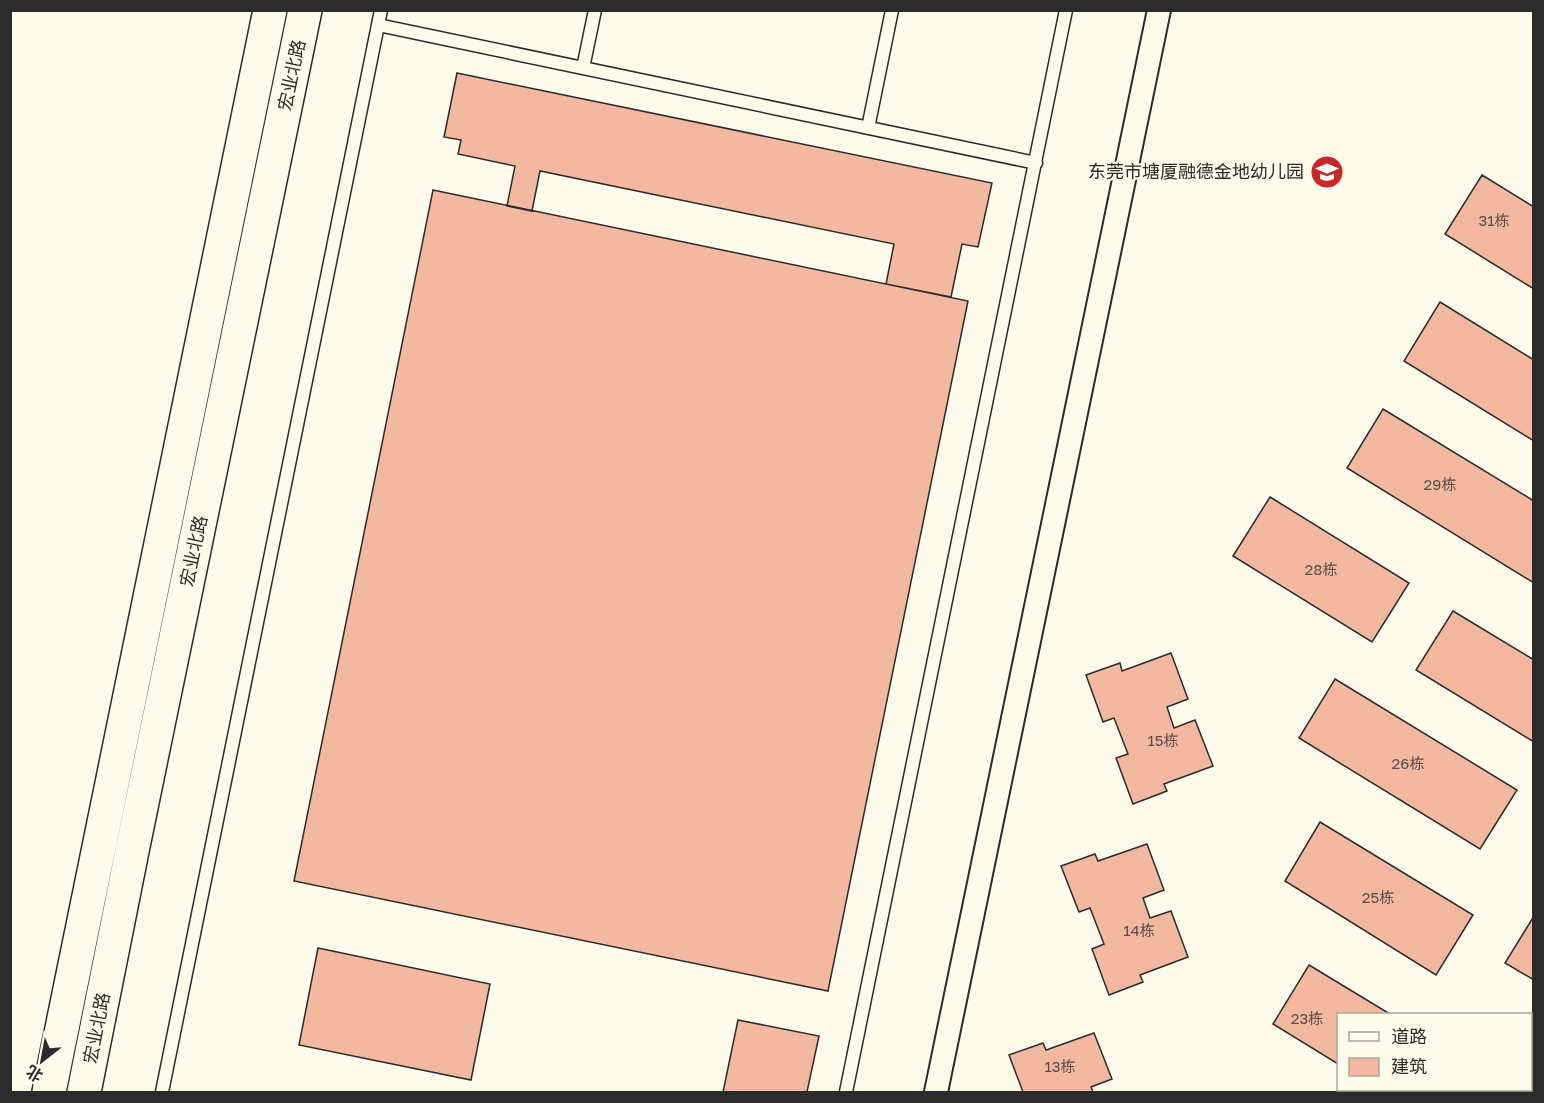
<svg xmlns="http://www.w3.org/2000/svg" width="1544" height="1103" viewBox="0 0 1544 1103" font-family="'Golos Text','Noto Sans SC',sans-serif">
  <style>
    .building { fill: #f2b8a0; stroke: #2b2b2b; stroke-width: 1.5 }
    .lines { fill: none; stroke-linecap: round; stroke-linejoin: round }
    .lane-casing { stroke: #2b2b2b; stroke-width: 15 }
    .street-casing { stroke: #2b2b2b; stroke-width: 26 }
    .secondary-casing { stroke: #2b2b2b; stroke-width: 36 }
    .lane { stroke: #fdfbea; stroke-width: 12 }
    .street { stroke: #fdfbea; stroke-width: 22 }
    .secondary { stroke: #fdfbea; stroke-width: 33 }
    .labels { text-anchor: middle; stroke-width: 4.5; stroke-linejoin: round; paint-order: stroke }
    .number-label { font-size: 15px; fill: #5d4e48 }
    .street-label { font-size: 18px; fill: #2b2b2b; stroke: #fdfbea }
    .poi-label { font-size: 18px; fill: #2b2b2b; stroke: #fdfbea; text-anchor: end }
  </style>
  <rect width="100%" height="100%" fill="#fdfbea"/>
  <path class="building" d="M457 73 992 183 978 247 962 244 951 297 886 284 894 244 540 171 532 211 507 206 515 166 458 154 461 140 444 137Z
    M1482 175 1534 207V289L1445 234Z
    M433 190 968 301 828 991 294 881Z
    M1440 302 1534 360V441L1404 361Z
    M1383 409 1534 501V583L1347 468Z
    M1270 497 1409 583 1372 642 1233 556Z
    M1453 611 1534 660V742L1416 670Z
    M1171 653 1188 699 1167 707 1174 728 1195 720 1213 766 1164 784 1167 791 1133 804 1116 758 1128 754 1114 718 1103 722 1086 675 1120 663 1122 671Z
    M1335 679 1517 790 1480 849 1299 738Z
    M1320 822 1473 915 1436 975 1285 881Z
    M1147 844 1164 890 1143 898 1150 918 1171 911 1188 957 1140 975 1143 982 1109 995 1092 949 1104 944 1090 908 1079 912 1061 866 1095 854 1098 861Z
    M1534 916V980L1505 963Z
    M318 948 490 984 471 1080 299 1045Z
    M1309 965 1390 1014H1338V1064L1273 1024Z
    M738 1020 819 1036 807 1092H723Z
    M1094 1033 1112 1079 1091 1087 1093 1092H1023L1009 1055 1043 1043 1046 1050Z
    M1534 1069V1092H1519L1521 1090H1530V1074Z
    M1379 1090H1422L1421 1092H1384Z"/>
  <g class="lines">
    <g class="lane-casing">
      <path id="lane" d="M378 25 1036 163
        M583 68 595 10
        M868 128 892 10
        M162 1092 381 10
        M846 1092 1066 10"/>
    </g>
    <g class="street-casing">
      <path id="street" d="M936 1092 1159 10"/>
    </g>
    <g class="secondary-casing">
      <path id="secondary" d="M49 1092 270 10
        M84 1092 132 851 305 10"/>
    </g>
    <use href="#lane" class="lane"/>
    <use href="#street" class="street"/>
    <use href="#secondary" class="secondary"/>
  </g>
  <defs>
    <g id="school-disc" transform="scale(1.725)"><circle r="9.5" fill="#c62828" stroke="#fdfbea"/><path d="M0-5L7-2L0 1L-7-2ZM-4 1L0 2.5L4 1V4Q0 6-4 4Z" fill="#fff"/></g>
  </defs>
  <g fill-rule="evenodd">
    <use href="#school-disc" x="1327" y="172"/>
  </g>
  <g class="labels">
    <g class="number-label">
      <text x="1494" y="226">31栋</text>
      <text x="1440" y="490">29栋</text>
      <text x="1321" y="575">28栋</text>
      <text x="1163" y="746">15栋</text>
      <text x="1408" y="769">26栋</text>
      <text x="1378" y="903">25栋</text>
      <text x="1139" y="936">14栋</text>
      <text x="1307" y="1024">23栋</text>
      <text x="1060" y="1072">13栋</text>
    </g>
    <g class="street-label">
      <text transform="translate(292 75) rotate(-78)" y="6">宏业北路</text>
      <text transform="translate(194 551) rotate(-78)" y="6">宏业北路</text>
      <text transform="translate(97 1028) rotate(-79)" y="6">宏业北路</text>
    </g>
    <g class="poi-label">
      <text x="1304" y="178">东莞市塘厦融德金地幼儿园</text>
    </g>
  </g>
  <rect width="1544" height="1103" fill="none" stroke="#2b2b2b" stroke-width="24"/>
  <rect x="1337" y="1013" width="195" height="78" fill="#fdfbea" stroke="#a9a89e" stroke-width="1.5"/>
  <rect x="1349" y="1032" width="30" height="9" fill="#fdfbea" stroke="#a9a89e" stroke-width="1.5"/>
  <text x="1391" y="1043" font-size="18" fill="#2b2b2b">道路</text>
  <rect x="1349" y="1058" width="30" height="18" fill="#f2b8a0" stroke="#a9a89e" stroke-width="1.5"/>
  <text x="1391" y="1073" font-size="18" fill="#2b2b2b">建筑</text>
  <g transform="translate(42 1061) rotate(211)" stroke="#fdfbea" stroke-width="4.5" paint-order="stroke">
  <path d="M0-4.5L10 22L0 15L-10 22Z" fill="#2b2b2b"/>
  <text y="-9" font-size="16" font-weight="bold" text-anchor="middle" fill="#2b2b2b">北</text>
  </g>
</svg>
